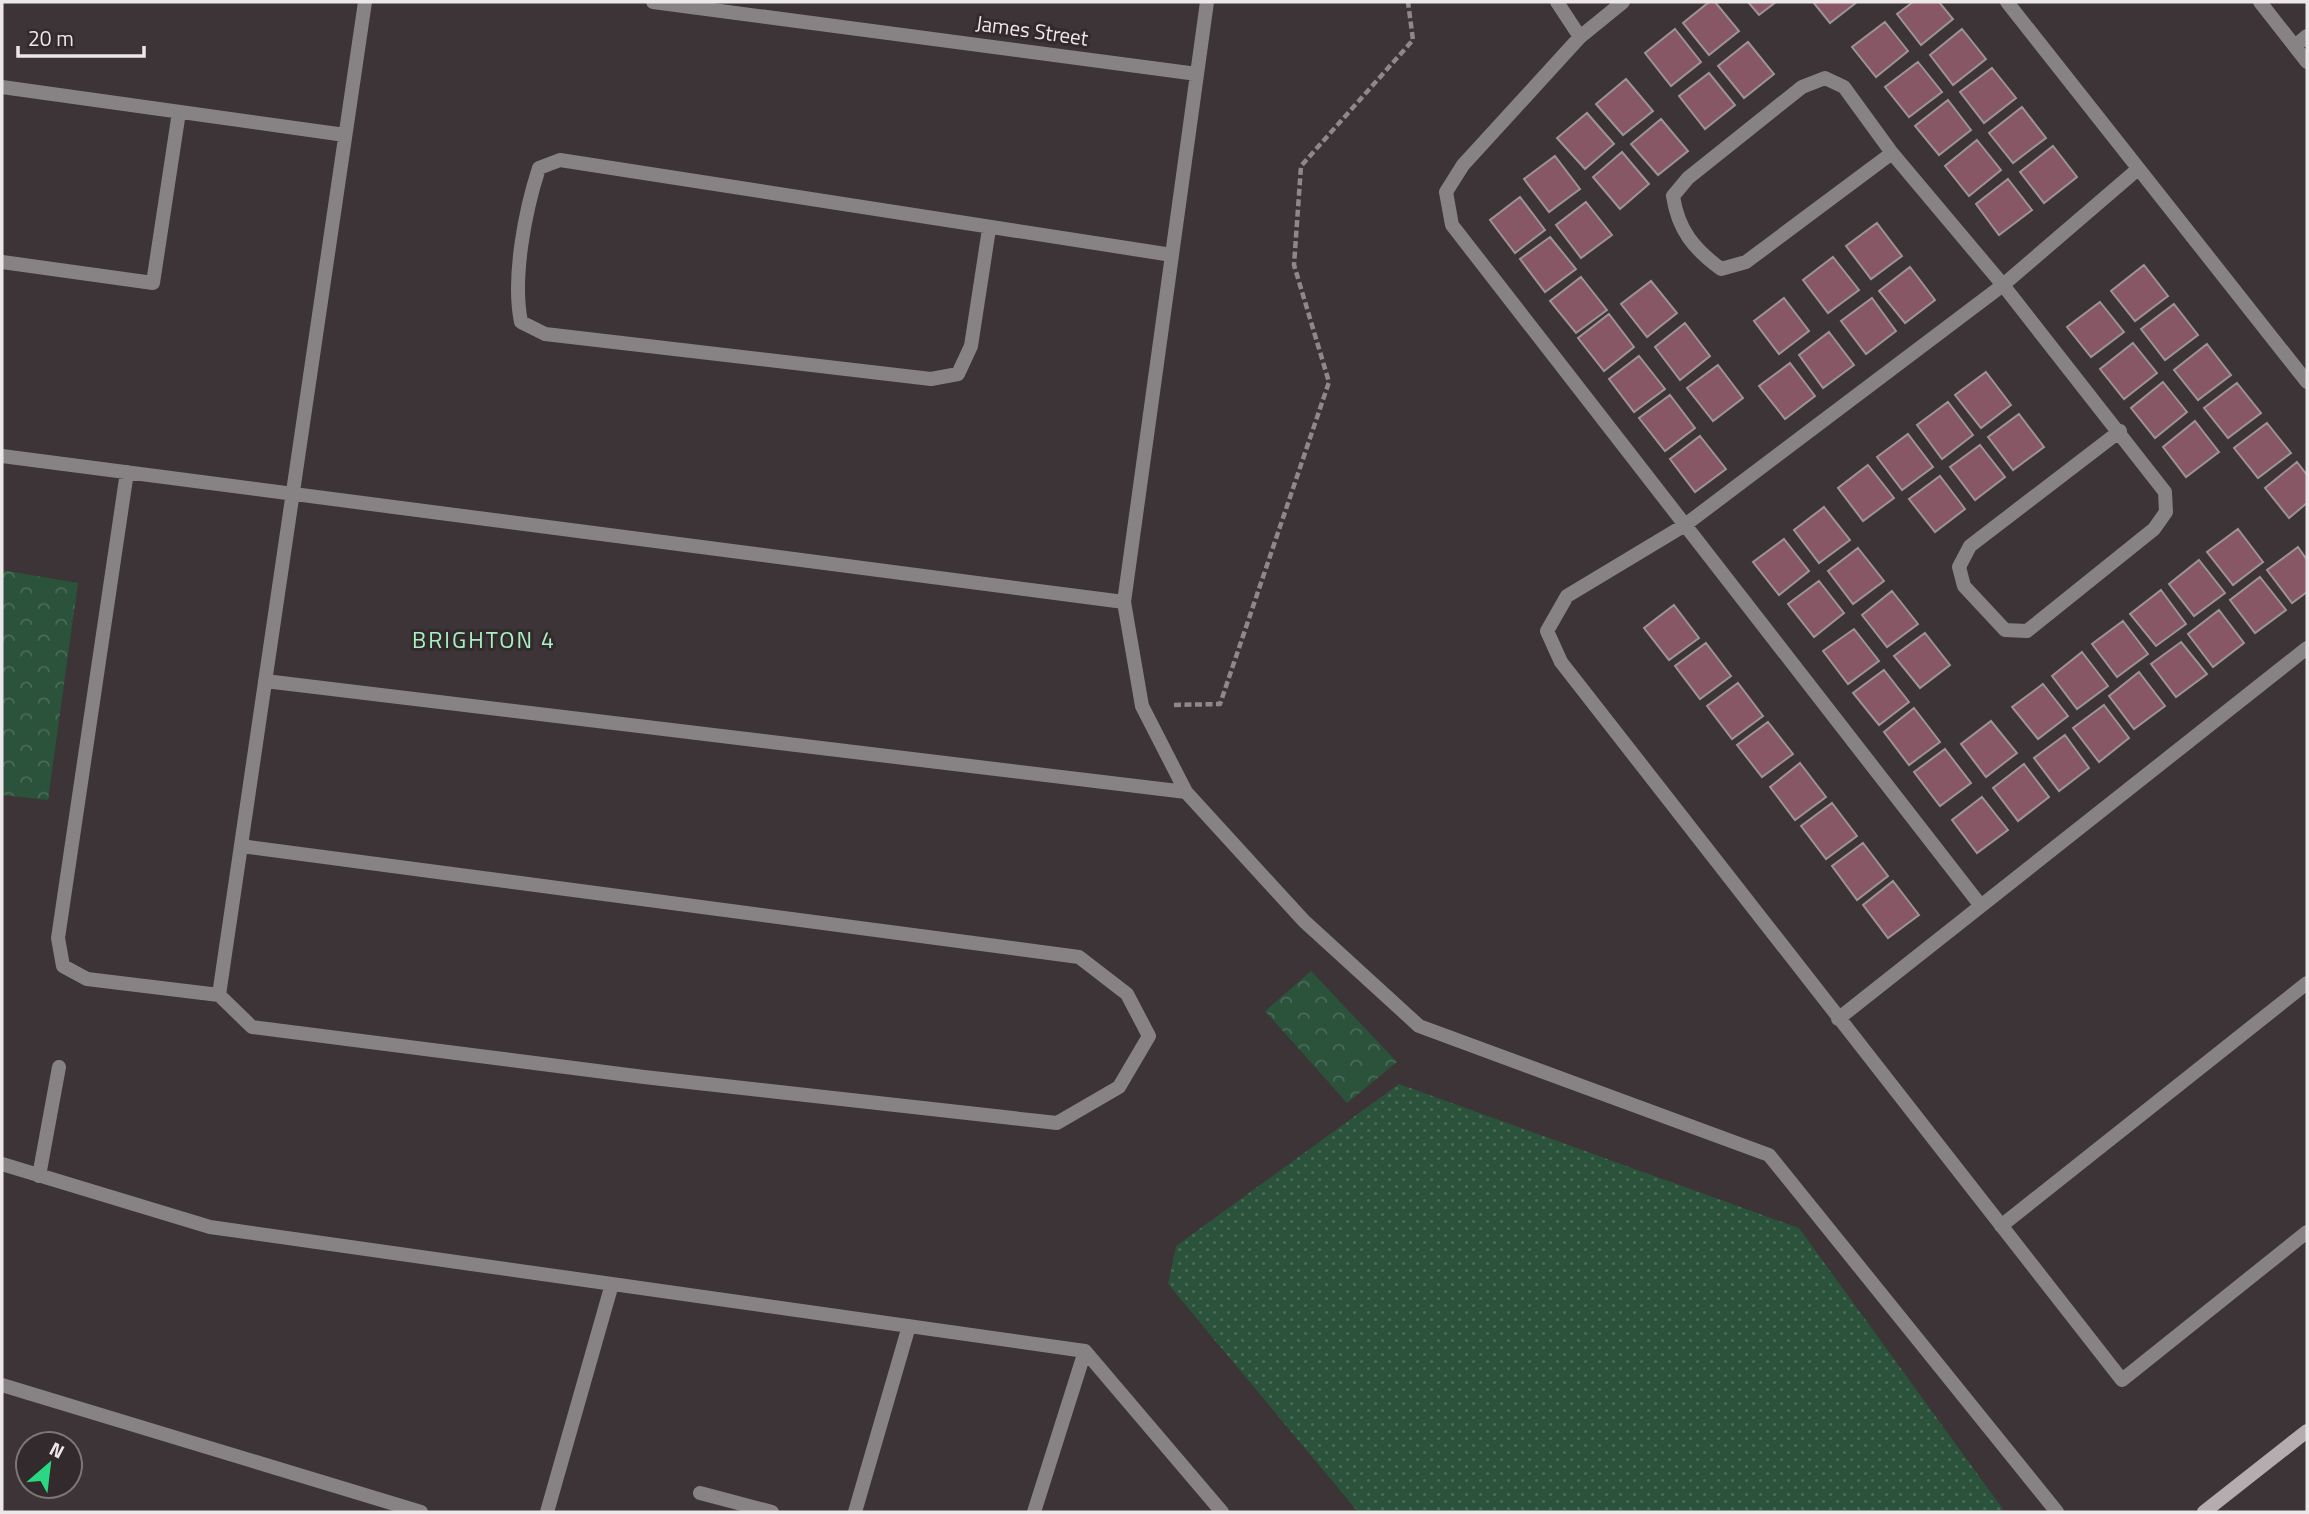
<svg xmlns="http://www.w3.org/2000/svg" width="2309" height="1514" viewBox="0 0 2309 1514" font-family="'Titillium Web',sans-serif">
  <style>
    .grass { fill: url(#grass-dots) }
    .park { fill: url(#park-crowns) }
    .building { fill: #875765; stroke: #9c9395; stroke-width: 2 }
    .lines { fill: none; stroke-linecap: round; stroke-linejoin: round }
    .path { stroke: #8f888a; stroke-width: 4.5; stroke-dasharray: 7 3.5; stroke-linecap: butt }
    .minor { stroke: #878384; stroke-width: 14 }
    .secondary { stroke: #b4adaf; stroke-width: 14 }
    .labels { text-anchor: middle; stroke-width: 6; stroke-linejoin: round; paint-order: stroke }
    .street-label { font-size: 21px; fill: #ece7e8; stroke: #322a2c }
    .neighbourhood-label { font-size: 23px; letter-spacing: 2px; fill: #a7f2c2; stroke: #322a2c }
  </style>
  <defs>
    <pattern id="grass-dots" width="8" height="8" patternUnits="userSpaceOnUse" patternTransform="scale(1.75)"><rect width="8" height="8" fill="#2b523a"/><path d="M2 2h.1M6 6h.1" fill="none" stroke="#4a6b56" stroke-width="1.8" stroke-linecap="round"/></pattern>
    <pattern id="park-crowns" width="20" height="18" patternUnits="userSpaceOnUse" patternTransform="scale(1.75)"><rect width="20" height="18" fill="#2b523a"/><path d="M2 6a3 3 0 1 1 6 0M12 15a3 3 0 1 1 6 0" fill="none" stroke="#4a6b56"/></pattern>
  </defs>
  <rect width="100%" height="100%" fill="#3c3436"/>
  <path class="grass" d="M1399 1084 1799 1228 2005 1512H1358L1168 1284 1176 1246Z"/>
  <path class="park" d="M2 570 78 583 48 800 2 795Z
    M1311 971 1397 1062 1347 1103 1265 1011Z"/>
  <path class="building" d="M1709 2H1715L1739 31 1709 55 1683 23Z
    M1748 2H1776L1759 15Z
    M1813 2H1857L1830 23Z
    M1913 2H1939L1953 19 1921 45 1897 14Z
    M1885 22 1908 51 1876 77 1852 47Z
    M1675 29 1701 62 1671 86 1645 53Z
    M1962 29 1986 59 1953 85 1930 55Z
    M1748 42 1774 74 1744 98 1718 66Z
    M1918 62 1942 92 1909 117 1885 87Z
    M1992 68 2016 98 1984 123 1960 92Z
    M1709 73 1735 105 1705 129 1679 96Z
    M1626 79 1653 111 1623 135 1596 104Z
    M1948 100 1971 130 1939 155 1915 126Z
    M2022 107 2046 138 2013 163 1989 133Z
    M1587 113 1614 144 1585 169 1557 138Z
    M1661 119 1688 151 1658 175 1631 144Z
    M1977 140 2001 170 1969 196 1945 166Z
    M2053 146 2077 177 2044 203 2020 172Z
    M1622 152 1649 184 1620 209 1593 177Z
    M1555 156 1580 189 1549 212 1524 179Z
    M2008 179 2032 210 1999 235 1976 204Z
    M1520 197 1545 230 1515 253 1490 220Z
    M1586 202 1612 235 1581 258 1556 225Z
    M1877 223 1902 256 1871 279 1846 246Z
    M1550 237 1576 269 1545 292 1520 259Z
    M1833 257 1859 290 1828 313 1803 280Z
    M2144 265 2168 296 2135 321 2111 291Z
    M1910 267 1935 300 1905 323 1879 291Z
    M1581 277 1607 310 1576 333 1550 301Z
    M1651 281 1677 313 1647 337 1621 304Z
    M1784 298 1809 331 1779 354 1754 321Z
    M1872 298 1896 331 1866 354 1841 321Z
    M2100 302 2124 332 2091 357 2067 327Z
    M2174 304 2198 335 2165 360 2141 329Z
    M1609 314 1634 347 1604 371 1578 338Z
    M1685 323 1710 356 1680 380 1655 347Z
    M1829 332 1854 365 1823 388 1799 355Z
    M2133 343 2157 373 2124 399 2100 369Z
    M2207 344 2231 375 2198 400 2174 370Z
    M1639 356 1665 389 1634 412 1609 379Z
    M1790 363 1815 396 1785 419 1759 386Z
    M1718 365 1743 398 1713 421 1687 388Z
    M1986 372 2011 405 1981 428 1955 395Z
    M2163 382 2187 412 2155 438 2131 408Z
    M2237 383 2261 413 2228 438 2204 408Z
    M1670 395 1695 428 1665 451 1639 418Z
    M1948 402 1973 435 1942 459 1917 425Z
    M2019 414 2044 447 2013 470 1988 437Z
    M2195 421 2219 452 2186 477 2163 447Z
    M2267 423 2291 453 2258 478 2234 448Z
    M1908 434 1933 467 1902 490 1877 457Z
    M1700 436 1726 469 1695 492 1670 459Z
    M1980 445 2005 477 1975 500 1950 467Z
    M2297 462 2307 475V503L2289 518 2265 488Z
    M1868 465 1894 498 1863 521 1838 488Z
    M1940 476 1965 509 1935 532 1909 499Z
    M1824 507 1850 540 1819 563 1794 530Z
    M2238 529 2263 562 2233 585 2207 552Z
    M1784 539 1809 571 1779 595 1753 562Z
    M2298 547 2307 560V592L2292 603 2267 570Z
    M1858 548 1884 581 1853 604 1828 571Z
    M2199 560 2225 593 2194 616 2169 584Z
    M2260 577 2286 610 2255 633 2230 600Z
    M1819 581 1844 613 1814 637 1788 604Z
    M2161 590 2186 624 2156 646 2130 614Z
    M1892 591 1918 624 1887 647 1862 615Z
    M1674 605 1699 638 1669 660 1644 628Z
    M2219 610 2244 643 2213 667 2188 634Z
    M2123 621 2148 654 2117 677 2092 644Z
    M1854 629 1879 661 1848 684 1823 651Z
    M1925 633 1950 665 1920 688 1894 656Z
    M2181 642 2207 674 2176 697 2151 664Z
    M1706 643 1731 676 1700 699 1675 666Z
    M2082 652 2108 686 2077 709 2052 676Z
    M1884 670 1909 702 1879 725 1853 693Z
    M2139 672 2165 706 2134 729 2109 696Z
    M1738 683 1763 716 1732 739 1707 706Z
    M2043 684 2068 716 2038 739 2012 707Z
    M2104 705 2129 738 2099 762 2073 728Z
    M1914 708 1940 742 1909 765 1884 732Z
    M1991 721 2017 753 1986 777 1961 744Z
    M1768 722 1793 754 1762 777 1737 745Z
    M2065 735 2089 768 2059 791 2034 758Z
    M1945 749 1971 783 1940 806 1914 772Z
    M1800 763 1826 797 1795 820 1770 787Z
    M2024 764 2049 797 2018 821 1993 788Z
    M1982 797 2008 830 1977 853 1952 820Z
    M1832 803 1857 836 1826 859 1801 826Z
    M1863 843 1888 876 1857 900 1832 866Z
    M1893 881 1919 915 1888 938 1863 905Z"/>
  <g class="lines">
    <path class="path" d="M1174 705 1220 704 1329 382 1294 265 1301 166 1413 40 1408 2"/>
    <path class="minor" d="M653 2 1197 74
      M1207 2 1124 602 1142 706 1186 792 1304 921 1419 1026 1769 1155 2057 1512
      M1557 2 1580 37
      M1623 2 1580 37 1463 165 1446 192 1452 225 1981 906
      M2007 2 2307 382
      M2260 2 2307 62
      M2295 46 2307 36
      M2 87 345 135
      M1892 153 1746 262 1721 269C1694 249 1678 230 1673 196L1688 178 1802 87 1825 78 1844 87 1892 153 2003 285 2165 492 2166 512 2154 529 2027 631 2005 630 1964 586 1959 567 1970 546 2120 431
      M2138 169 2003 285 1685 525 1567 596 1547 631 1561 662 2122 1380 2307 1232
      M989 229 971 346 958 374 931 379 545 334 521 322C512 278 525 211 539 168L560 160 1172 255
      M2 262 153 283 179 112
      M2 456 1124 602
      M127 472 58 938 63 966 87 979 219 995 252 1027 644 1077 1057 1123 1119 1087 1149 1036 1127 994 1079 957 241 846
      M265 681 1186 792
      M219 995 365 2
      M1838 1019 2307 648
      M2 1164 210 1227 1085 1351 1222 1512
      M39 1176 59 1067
      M2001 1226 2307 983
      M2 1385 421 1512
      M700 1493 772 1512
      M547 1512 612 1284
      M855 1512 909 1326
      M1034 1512 1085 1351"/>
    <path class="secondary" d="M2204 1512 2307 1431"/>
  </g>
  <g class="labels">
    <g class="street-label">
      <text transform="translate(1032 31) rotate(8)" y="7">James Street</text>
    </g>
    <g class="neighbourhood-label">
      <text x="484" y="648">BRIGHTON 4</text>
    </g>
  </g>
  <rect width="2309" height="1514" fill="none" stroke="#ece7e8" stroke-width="7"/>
  <g transform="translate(49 1465) rotate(28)"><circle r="33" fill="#322a2c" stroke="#7c7677" stroke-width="2"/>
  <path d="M0-5L12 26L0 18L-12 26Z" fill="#2ad884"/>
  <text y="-10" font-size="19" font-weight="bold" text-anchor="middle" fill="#ece7e8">N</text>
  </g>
  <path d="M18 46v10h126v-10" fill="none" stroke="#ece7e8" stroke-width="3.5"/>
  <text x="28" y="46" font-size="21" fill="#ece7e8" stroke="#322a2c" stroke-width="5" paint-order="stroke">20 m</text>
</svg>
